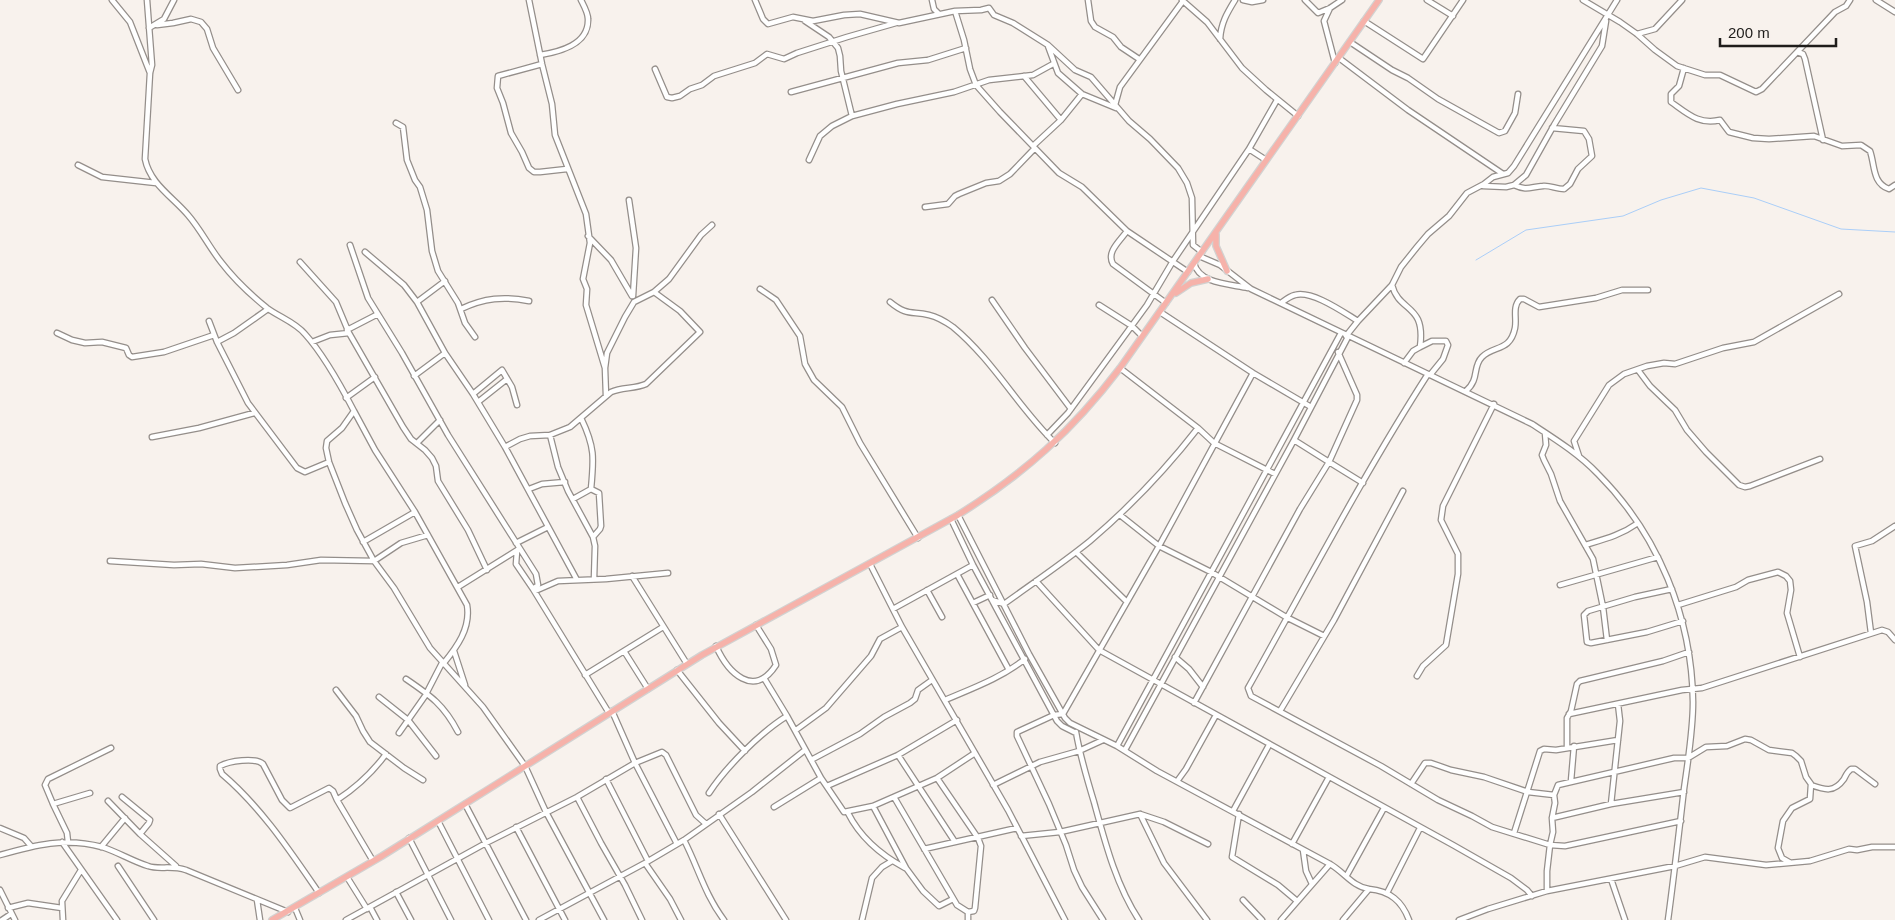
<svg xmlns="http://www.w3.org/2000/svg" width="1895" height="920" viewBox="0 0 1895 920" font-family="Helvetica,sans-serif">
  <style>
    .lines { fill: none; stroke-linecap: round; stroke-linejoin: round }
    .stream { stroke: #aacef8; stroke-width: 1 }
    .minor-casing { stroke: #948e8a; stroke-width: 7 }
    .major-casing { stroke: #d2d2d1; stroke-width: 8 }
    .minor { stroke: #fff; stroke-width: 4.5 }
    .major { stroke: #f6b2aa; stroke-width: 5.5 }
  </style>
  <rect width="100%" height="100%" fill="#f8f2ed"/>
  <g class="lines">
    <path class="stream" d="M1476 260 1526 230 1623 216 1661 200 1701 188 1754 198 1841 229 1895 232"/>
    <g class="minor-casing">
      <path id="minor" d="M112 0 130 22 150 73
        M147 0 152 65 150 73 145 159C150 184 173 197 188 215 201 230 209 247 221 262 234 279 251 295 267 308 279 317 295 322 305 334 324 355 341 386 354 411L342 428 327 441 326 448 329 462 345 503 357 530 374 561 394 588 430 648 483 707 525 766 546 812 604 920
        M529 0 542 64 552 104 555 135 586 214 590 243 583 279 587 289 586 305 605 368
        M755 0 763 19 768 24 793 17 813 21 844 15 860 14 899 23 955 11 964 40 970 69 976 85 1000 112 1059 173 1082 187 1127 231 1188 272
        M932 0 934 9 939 14
        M1088 0 1091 21 1095 27 1113 37 1121 47 1139 59
        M1182 0 1207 22 1242 68 1266 90 1298 116
        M1243 0 1252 2 1263 0
        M1305 0 1318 13 1330 8 1342 0
        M1427 0 1453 16
        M1583 0 1620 22 1637 34 1655 50 1677 66 1705 75H1720L1756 92 1762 89 1835 12 1846 6 1850 0
        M1876 0 1895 12
        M1330 8 1324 21 1335 63
        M955 11 981 10 989 8 994 15 1013 23 1048 45 1075 70 1091 77 1129 121 1150 139 1178 168 1187 183 1192 198 1193 245 1202 252
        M805 21 829 37 838 48 840 56 841 71 852 116
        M1364 21 1423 59 1463 0
        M157 25 173 23 191 19 201 22 207 29 213 48 238 90
        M149 28 164 19 174 0
        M1637 34 1655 29 1682 0
        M1220 39C1221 23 1227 13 1235 0
        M1350 42 1392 70 1408 78 1438 99 1499 133 1505 131 1515 113 1518 94
        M1048 46 1058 73 1082 94 1116 108
        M1797 52 1803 54 1805 59 1823 140
        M540 55C559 52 589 45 588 19 588 13 584 6 581 0
        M1339 58 1408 110 1503 174
        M542 64 498 76 497 88 503 103 511 133 522 152 529 168 534 172H540L567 169
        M1684 68 1679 86 1671 94V102C1688 114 1699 125 1720 120L1729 132 1753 138 1769 139 1814 136 1842 146 1861 145 1870 151C1875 165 1872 183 1889 189L1895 185
        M655 69 667 97 672 98 680 96 690 89 702 85 714 76 755 63 767 54 784 59 797 53 847 37 896 23
        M1024 76 1061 120
        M791 92 898 63 928 60 966 48
        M1115 105 1120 87 1183 1
        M396 123 403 127 407 160 415 180 420 187 427 210 432 251 438 271 458 303 465 323 475 337
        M1033 146 1061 120 1082 94
        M1249 149 1266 160
        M809 160 820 136 832 126 852 116 897 104 954 92 989 80 1033 75 1053 64
        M78 165 102 177 156 183
        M1514 185C1527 191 1530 187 1543 186 1550 185 1556 189 1564 189L1570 184 1578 169 1592 156 1589 139 1584 131 1552 128
        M1483 186 1506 187 1514 185 1526 175 1554 125 1602 46 1606 21
        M629 200 636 248 633 296
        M925 207 948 204 955 196 959 194 986 183 999 181 1010 174 1035 148
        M1127 231C1120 241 1106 252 1113 264L1166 303
        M588 236 611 260 632 296
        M350 245 368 298 402 353 448 435 536 574 538 585 533 589 609 713
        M365 252 404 285 417 302 445 353 473 394 505 447 577 580
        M1199 256 1220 265 1251 289 1532 424C1555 439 1579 454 1598 474 1658 534 1692 617 1693 702 1693 731 1688 760 1684 789 1679 832 1674 876 1668 920
        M300 262 336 302 349 333 403 427 411 439 425 450 432 458 436 466 438 481 468 530 487 570
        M1194 263C1199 284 1230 284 1248 288
        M1392 285C1399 313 1426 303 1420 347L1413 351 1404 363
        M760 289 776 300 800 336 805 364 814 380 842 407 860 443 918 538
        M992 300 1025 348 1071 409
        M417 302 445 281
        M890 302C907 316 911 311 929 315 938 317 946 322 953 327 993 360 1018 407 1055 443
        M1281 303C1285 300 1290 296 1295 295 1312 290 1343 312 1358 321L1392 285 1401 267 1417 247 1428 234 1449 216 1467 193 1484 184 1493 177 1508 173 1514 166 1617 0
        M1099 305 1132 326 1142 336
        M461 309C484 298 504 296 529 301
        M1160 312 1253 373 1311 407
        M209 321 217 342 248 403 297 468 305 472 329 462
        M347 330 378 314
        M57 333 72 340 85 343 102 342 126 348 129 355 132 357 164 352 214 335
        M1346 336 1358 321
        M217 342 234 333 268 309
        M312 342 330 335 349 333
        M1420 347 1432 341H1446L1448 345 1443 359 1430 375
        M1338 352 1357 395V400L1329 462 1363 483
        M1120 368 1198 428 1214 443 1275 474
        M1638 370 1650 386 1675 410 1687 430 1706 452 1739 485 1745 487 1750 486 1820 459
        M1428 374C1363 475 1307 583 1248 688L1251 696 1381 766 1438 800 1472 816 1492 827 1550 845 1565 846 1681 821
        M414 376 445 353
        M1466 391C1480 379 1472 367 1482 357 1494 345 1510 352 1515 328 1517 318 1512 307 1520 299H1524L1539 307 1596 298 1622 290H1648
        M473 394 502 370 512 387 517 405
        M606 396 605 368 607 353 625 317 634 302 654 292 669 279 701 235 712 225
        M346 398 375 377
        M478 402 507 379
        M354 411 375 450 415 512 467 605C471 628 457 647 443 664
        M581 418C595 447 594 458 591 489
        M1545 433 1546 445 1542 455 1544 460 1551 474 1560 501 1593 559 1603 607 1607 640
        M550 435 558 467 568 491 593 537 595 546 594 579
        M1047 435 1068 413 1147 305 1173 261 1249 149 1277 100
        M152 437 199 428 254 413
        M417 443 440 420
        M505 447 520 439 530 436 550 435 570 427 611 392C622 387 635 389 646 384L700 332 680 311 654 292
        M1579 456 1574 441 1609 385 1624 374 1647 366 1664 363 1675 364 1723 348 1754 342 1839 294
        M529 489 542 484 565 482
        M573 499 591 489 599 493 601 526 600 529 593 537
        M958 515 1029 654 1065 718 1070 723 1117 746 1157 771 1330 864C1344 872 1353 887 1369 889
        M1120 515 1159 546 1211 572 1286 617 1324 636
        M951 519 973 565 1057 721 1062 726 1076 733
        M363 542 415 512
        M516 543 548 527
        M1585 545C1605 539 1621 535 1638 523
        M517 551 516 564 533 589
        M1076 552 1127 602
        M110 561 174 565 201 564 235 568 287 565 321 560 374 561 401 543 428 535
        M870 564 902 627 1008 810 1065 920
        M957 574 1009 670
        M632 576 687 664
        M1036 581 1099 650 1453 845 1511 878 1527 890 1532 896
        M1560 585 1658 557
        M458 587 519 549
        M1672 589 1635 597 1588 611 1584 615 1587 642 1591 643 1647 632 1683 621
        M927 590 942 617
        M535 591 558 581 606 579 668 573
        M992 600 1004 604C1033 583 1063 563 1090 541 1130 507 1166 469 1198 428
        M973 603 990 595
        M1678 605 1736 587 1748 580 1778 572 1786 576 1790 581 1791 590 1787 613 1800 657
        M893 609 973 565
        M1871 633 1867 602 1855 546 1872 541 1895 526
        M716 646C728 673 754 699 776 665L771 649 756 625
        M454 651 465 685
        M624 651 648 689
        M1175 657 1189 669 1203 687
        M677 670 719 723 745 751
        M585 675 663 627
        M1417 676 1423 666 1446 645 1458 574V554L1441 520 1443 506 1494 404
        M764 678 787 716 821 778 844 812 873 806 937 778 975 753
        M406 679C431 696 444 705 458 732
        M336 690 356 716 363 731 370 742 404 768 423 780
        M379 697 408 720 436 756
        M945 700C973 688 1001 678 1025 659
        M1194 703 1300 509 1329 462 1294 440
        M612 711 635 763 677 844
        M1280 711 1334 620 1403 491
        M1569 714 1682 690 1702 688 1882 630 1888 632 1895 640
        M796 730 826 708 871 656 880 639 902 627
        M1076 732C1080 756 1087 779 1094 802 1105 842 1116 885 1139 920
        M399 733 425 696 442 663
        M1117 746 1341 333
        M1567 748V718L1571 711 1577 684 1580 681 1663 661 1689 652
        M1125 750 1294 440 1348 337
        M898 755 955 842
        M811 760 860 734 884 717 910 703 915 699 918 690 932 680
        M937 778 978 838 981 846 975 908 974 911 968 912V920
        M606 779 648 861
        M1178 780 1186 769 1216 715
        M1571 781 1574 746
        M1411 784 1425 763H1431L1451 770 1484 777 1528 792 1554 795
        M993 785 1040 762 1079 751 1103 740
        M1811 785C1825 790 1834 793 1844 779 1846 775 1847 772 1851 769H1855L1875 784
        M827 786 898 755 957 720
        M709 793C726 767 761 732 787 716
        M122 797 150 820 149 823 140 834
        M577 797 601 843 625 885 642 920
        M894 797 957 905 968 912
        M108 801 140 834 176 866
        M53 804 45 785 48 779 111 748
        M465 804 526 920
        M1611 804 1620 721 1618 704
        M873 806 906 868 923 891 939 906 953 899
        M774 807 821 778
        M1233 811 1269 745
        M848 813C860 837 881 855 905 868
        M719 814 786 920
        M1140 814 1164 863 1207 920
        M1239 814 1232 857 1278 885 1297 901
        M1552 818 1611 804 1684 792
        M438 821 489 920
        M516 827 565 920
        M0 828 24 838 31 846
        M1514 833 1540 751 1544 749 1556 750 1618 740
        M1021 836 1060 832 1140 814 1164 822 1208 844
        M409 838 451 920
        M684 840C698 867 705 895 724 920
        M62 842 117 920
        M68 842 67 833 53 804 90 793
        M1292 844 1329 777
        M101 847 125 818
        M924 849 1017 828
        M1303 850 1306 871 1312 884
        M0 855C35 845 65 837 102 847 118 852 132 861 148 866 159 870 171 865 186 870L288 912
        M373 861 337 800C357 787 372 773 386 754
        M645 863 670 899 681 920
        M118 866 154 920
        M1347 875 1384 808
        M347 877 367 909
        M1611 879 1625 920
        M0 890 15 920
        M1547 891V871L1550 845 1553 832 1552 818 1555 803 1554 795 1558 785 1674 758H1688L1706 747 1727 746 1745 739 1751 740 1769 750 1792 753 1796 756 1801 761 1806 777 1811 784 1810 799 1792 808 1783 821 1778 848 1782 858 1789 862
        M396 892 411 920
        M319 893C290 851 261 807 222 774L220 769V766C229 761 255 757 263 764L282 800 290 808 329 788 333 791 337 800
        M1387 893 1420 828
        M257 900 260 920
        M1243 900 1262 920
        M370 907 377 920
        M8 908 28 903 62 908
        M295 908 300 920
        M2 920 11 914
        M63 920 62 901 81 870
        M346 920 486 843 577 797 635 763 662 752 666 755 696 815 706 824
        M539 920 645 863 684 840 752 792 805 750
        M862 920 872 878 882 867 892 861
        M1103 920 1082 887 1074 870 1066 845 1049 804 1017 736V732L1054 715 1063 714 1159 546 1253 373
        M1281 920 1330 864
        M1343 920 1369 889C1390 891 1402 901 1409 920
        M1459 920 1488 909 1547 891 1675 866 1705 857 1766 865 1810 861 1849 849 1857 850 1872 847H1895"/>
    </g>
    <g class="major-casing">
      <path id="major" d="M1216 234V246L1227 271
        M1176 293 1191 283 1208 279
        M272 920 382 856 702 655 958 515C1025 473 1072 431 1120 368L1379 0"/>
    </g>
    <use href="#minor" class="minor"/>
    <use href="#major" class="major"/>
  </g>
  <path d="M1720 38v8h116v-8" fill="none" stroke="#1f1d1b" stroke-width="2.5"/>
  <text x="1728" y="38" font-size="15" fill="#1f1d1b" stroke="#f8f2ed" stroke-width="4" paint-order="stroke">200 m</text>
</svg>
